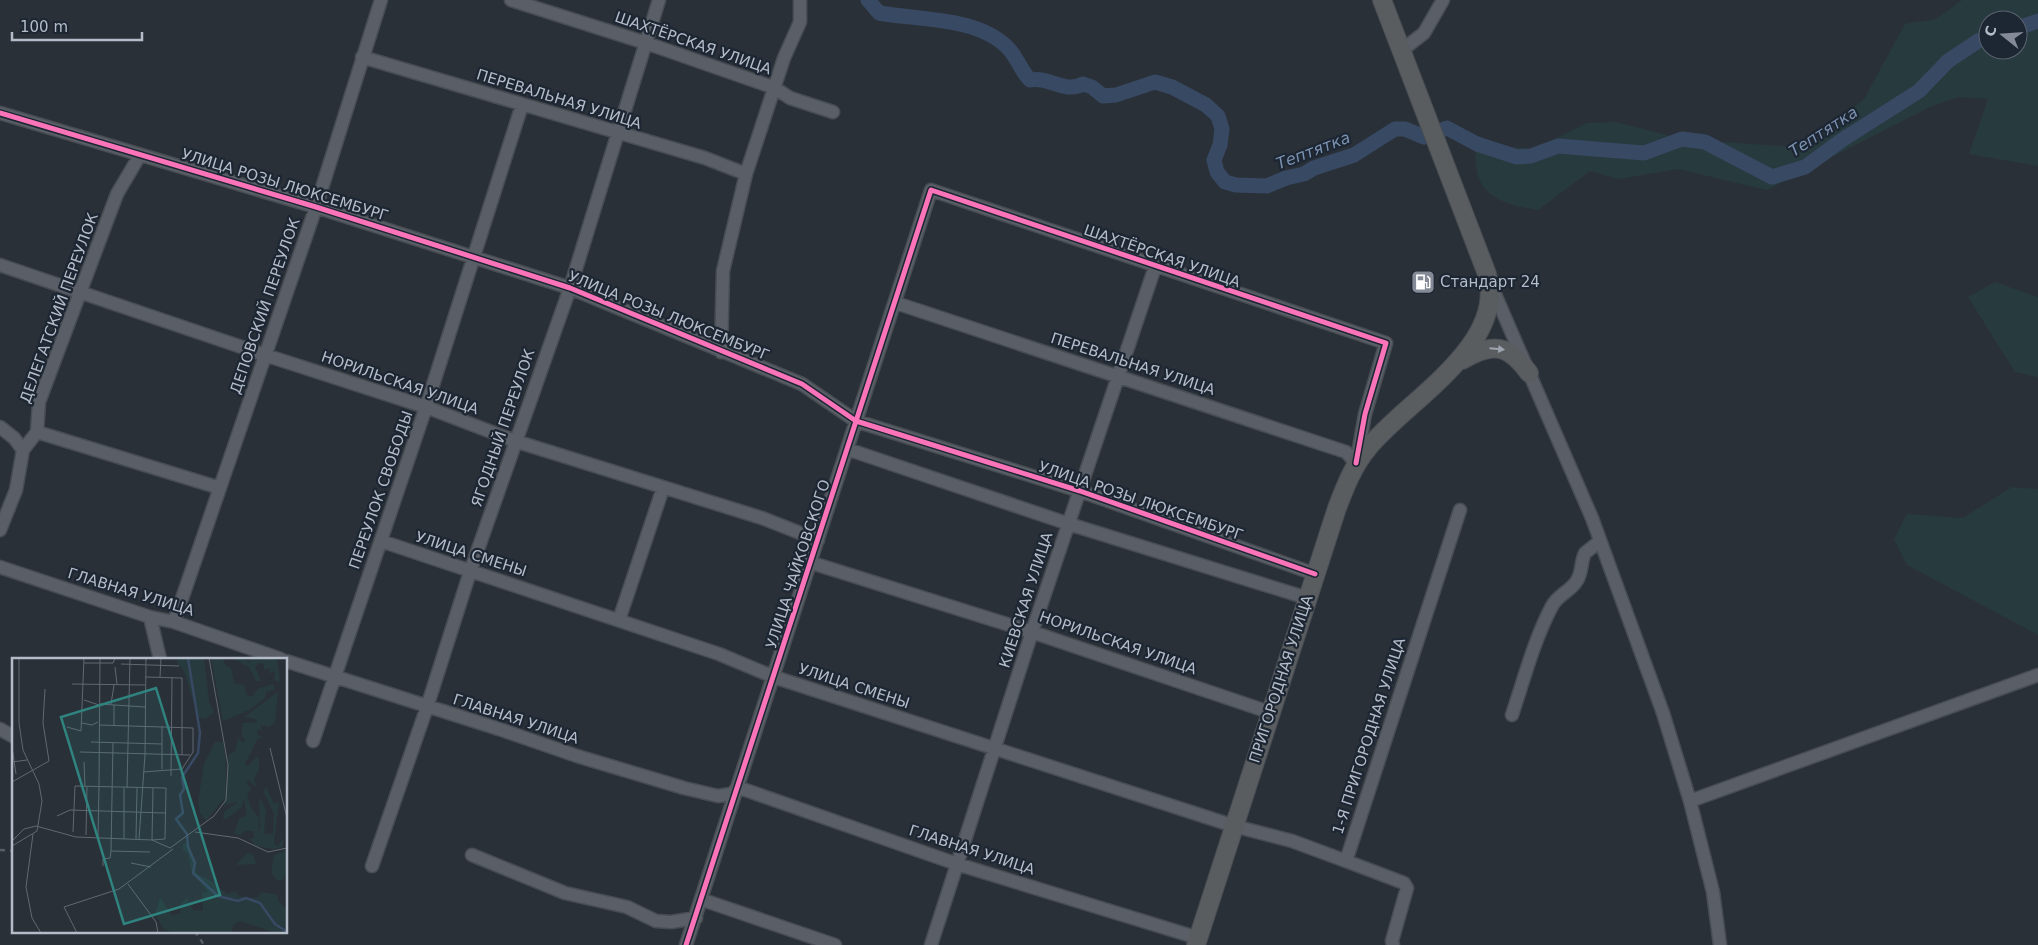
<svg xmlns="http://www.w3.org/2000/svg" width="2038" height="945" viewBox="0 0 2038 945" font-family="'DejaVu Sans',sans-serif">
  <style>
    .green { fill: #273a3e; fill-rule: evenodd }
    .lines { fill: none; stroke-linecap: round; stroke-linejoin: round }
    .river { stroke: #384963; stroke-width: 15 }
    .minor-casing { stroke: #484c53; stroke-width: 15 }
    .highway-casing { stroke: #474c53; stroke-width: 20 }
    .minor { stroke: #5a5e66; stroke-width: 12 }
    .highway { stroke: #5a5d60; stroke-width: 18 }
    .rail { stroke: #595d64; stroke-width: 2.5; stroke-dasharray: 5 5; stroke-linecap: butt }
    .cycleway-casing { stroke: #1d2633; stroke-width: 8 }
    .cycleway { stroke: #fb73b8; stroke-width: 5 }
    .oneway { fill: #9ea4af }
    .labels { text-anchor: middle; stroke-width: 4.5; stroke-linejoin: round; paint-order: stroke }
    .street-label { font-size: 15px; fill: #b4bcc9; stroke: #1d2633 }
    .poi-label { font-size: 15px; fill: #b4bcc9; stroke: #1d2633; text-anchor: start }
    .water-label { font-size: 16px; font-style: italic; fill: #7c92b1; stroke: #1d2633 }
    .inset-river { fill: none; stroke: #384963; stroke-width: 2.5 }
    .inset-road { fill: none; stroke: #616872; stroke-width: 1 }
    .view { fill: #308480; fill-opacity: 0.15; stroke: #308480; stroke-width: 2.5 }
    .inset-edge { fill: none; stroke: #b4bcc9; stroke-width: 2.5 }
  </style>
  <rect width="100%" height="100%" fill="#2a3038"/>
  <path class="green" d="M1962 0H2038V166L1969 154 1988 99 1958 97 1930 107 1767 190 1678 169 1618 179 1590 171 1538 210C1497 204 1469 192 1477 144L1535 149 1587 123 1616 122 1682 139 1793 147 1820 136 1864 99 1905 24 1936 19ZM1988 20H2018V50H1988Z
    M1995 282 2038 297V377L2015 372 1968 297Z
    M2012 487 2038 489V635L1907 565 1894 539 1907 514 1963 518Z"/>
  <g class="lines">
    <path class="river" d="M868 0 879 13C919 20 978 17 1008 48 1017 57 1021 71 1030 80 1049 76 1065 94 1083 84L1092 87 1103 96 1116 95 1155 82 1172 87 1206 105 1218 116 1222 129 1220 145 1214 160 1217 172 1225 182 1236 185 1267 186 1286 178 1304 174 1314 168 1354 155 1395 129H1405L1424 137 1447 128 1477 144 1517 157 1531 156 1558 146 1644 153 1682 139 1705 142 1772 177 1805 167 1842 140 1919 91 1948 61 1978 41 1988 38
      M2018 28 2038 21"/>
    <g class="minor-casing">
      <path id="minor" d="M511 0 646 43 775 88 790 98 833 112
        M1401 51 1424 33 1443 0
        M362 57 705 158 746 174
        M0 113 316 207 570 288 802 384 856 421 1080 491 1315 574
        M0 265 265 355 426 407 515 441 762 518 818 540
        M1491 285 1592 518 1663 713 1690 801 1713 892 1720 945
        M896 303 1346 452 1356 463
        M721 352 723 271 746 174 784 58 800 22V0
        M0 427 14 438 23 450
        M37 432 220 488
        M847 449 1069 524 1307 598
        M0 530 16 490 23 450 37 432 39 402 117 194 140 155
        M381 541 719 654 774 677 1234 826 1292 841 1346 861 1460 510
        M812 563 1032 632 1269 712
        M0 567 150 617 174 622 281 659
        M150 617 160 659
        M619 620 663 488
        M174 622 316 207 381 0
        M286 661 499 729 577 756 684 788 718 796 731 794 736 790
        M1512 715C1524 679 1534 640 1552 606 1558 595 1569 592 1576 582 1583 573 1580 563 1585 553L1600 541
        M0 729 14 737
        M313 741 426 407 522 105
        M737 787 957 864 1198 938
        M1690 801 2038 675
        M472 855 565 893 627 907 656 921 671 922 696 918
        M1346 861 1404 883 1407 888 1392 941 1393 945
        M372 866 427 707 470 572 570 288 659 0
        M703 900 835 945
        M686 945 931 190 1386 343 1365 414 1357 460
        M931 945 1032 632 1155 267"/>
    </g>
    <g class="highway-casing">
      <path id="highway" d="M1462 360C1493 342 1508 344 1529 373
        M1196 945 1337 508C1345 487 1353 466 1368 448 1406 401 1508 345 1487 274L1382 0"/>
    </g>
    <use href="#minor" class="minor"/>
    <use href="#highway" class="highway"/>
    <path class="rail" d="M0 850 14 851
      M195 931 204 945"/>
    <g class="cycleway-casing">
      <path id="cycleway" d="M0 113 316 207 570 288 802 384 856 421 1080 491 1315 574
        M686 945 931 190 1386 343 1365 414 1356 463"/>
    </g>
    <use href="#cycleway" class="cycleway"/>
  </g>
  <defs><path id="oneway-solid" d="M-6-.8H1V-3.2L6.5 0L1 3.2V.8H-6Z" transform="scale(1.25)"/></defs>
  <use class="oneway" href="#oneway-solid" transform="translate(1497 349) rotate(5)"/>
  <defs>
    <g id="fuel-square" transform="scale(1.25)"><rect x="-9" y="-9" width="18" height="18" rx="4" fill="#848b96" stroke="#1d2633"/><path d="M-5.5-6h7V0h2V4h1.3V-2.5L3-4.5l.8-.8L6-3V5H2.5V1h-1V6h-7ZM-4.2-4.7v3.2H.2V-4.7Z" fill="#fff"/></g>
  </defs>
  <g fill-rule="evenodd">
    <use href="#fuel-square" x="1423" y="282"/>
  </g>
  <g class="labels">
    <g class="street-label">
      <text transform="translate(693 43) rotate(19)" y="5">ШАХТЁРСКАЯ УЛИЦА</text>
      <text transform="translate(559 99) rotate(17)" y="5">ПЕРЕВАЛЬНАЯ УЛИЦА</text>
      <text transform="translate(285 185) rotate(17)" y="5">УЛИЦА РОЗЫ ЛЮКСЕМБУРГ</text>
      <text transform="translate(1162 256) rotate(19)" y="5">ШАХТЁРСКАЯ УЛИЦА</text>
      <text transform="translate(265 306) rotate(-71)" y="5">ДЕПОВСКИЙ ПЕРЕУЛОК</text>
      <text transform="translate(59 308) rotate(-70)" y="5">ДЕЛЕГАТСКИЙ ПЕРЕУЛОК</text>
      <text transform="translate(669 316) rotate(22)" y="5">УЛИЦА РОЗЫ ЛЮКСЕМБУРГ</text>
      <text transform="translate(1133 364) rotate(18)" y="5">ПЕРЕВАЛЬНАЯ УЛИЦА</text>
      <text transform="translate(400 383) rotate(19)" y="5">НОРИЛЬСКАЯ УЛИЦА</text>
      <text transform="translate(503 428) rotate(-71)" y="5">ЯГОДНЫЙ ПЕРЕУЛОК</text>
      <text transform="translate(381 490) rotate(-71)" y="5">ПЕРЕУЛОК СВОБОДЫ</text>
      <text transform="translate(1141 501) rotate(19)" y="5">УЛИЦА РОЗЫ ЛЮКСЕМБУРГ</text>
      <text transform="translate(471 554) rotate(18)" y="5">УЛИЦА СМЕНЫ</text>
      <text transform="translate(798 564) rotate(-72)" y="5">УЛИЦА ЧАЙКОВСКОГО</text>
      <text transform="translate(131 592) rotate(17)" y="5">ГЛАВНАЯ УЛИЦА</text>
      <text transform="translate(1026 600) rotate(-72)" y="5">КИЕВСКАЯ УЛИЦА</text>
      <text transform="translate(1118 643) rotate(19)" y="5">НОРИЛЬСКАЯ УЛИЦА</text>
      <text transform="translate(1281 679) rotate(-72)" y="5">ПРИГОРОДНАЯ УЛИЦА</text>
      <text transform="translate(854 686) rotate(18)" y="5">УЛИЦА СМЕНЫ</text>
      <text transform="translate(516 719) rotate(18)" y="5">ГЛАВНАЯ УЛИЦА</text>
      <text transform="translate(1369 736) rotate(-72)" y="5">1-Я ПРИГОРОДНАЯ УЛИЦА</text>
      <text transform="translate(972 850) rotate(18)" y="5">ГЛАВНАЯ УЛИЦА</text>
    </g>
    <g class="poi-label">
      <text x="1440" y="287">Стандарт 24</text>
    </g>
    <g class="water-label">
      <text transform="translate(1823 131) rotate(-33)" y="6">Тептятка</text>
      <text transform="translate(1313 150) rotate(-21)" y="6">Тептятка</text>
    </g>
  </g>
  <g transform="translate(12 658)">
    <rect width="275" height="275" fill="#2a3038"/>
    <path d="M166 0H192L197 44 202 54 194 61 186 59 172 13 165 5ZM199 0H210L214 8 219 10 222 25 232 27 235 37 240 39 246 31 261 26 263 31 254 34 253 40 237 52 211 63ZM220 0H233L237 5 238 0H265L268 24 262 22 263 13 256 16 259 10 252 12V6L247 5 243 9 249 23H244L237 9ZM266 34 263 64 257 69 248 67 250 71 245 72V76L252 81 246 80 233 106 236 108 244 99 247 100V112L242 120 245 130 237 122 234 123 239 131 235 136 239 150 247 160 246 174 248 169 247 138 254 153 252 176H261L262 155 251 133 254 129 262 146 267 144 262 185 265 189 272 179 271 189 261 191 244 188 238 181 242 180 241 173H232L228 177 222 175 227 161 235 157 232 141 229 150 211 163 212 154 226 144 212 147 217 96 223 94 226 79 231 85 233 83 231 78 229 81 231 65 245 64 244 61 232 59ZM203 84H211L214 105 213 139 194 163 188 155 186 144 192 106ZM176 184 185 216 201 224 215 236 223 233 227 238 240 240 246 239 250 234 266 237V243L275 252V275H263L228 263 221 267 220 275H162L152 271 143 257 148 239 160 258 168 255 169 246 175 239 181 252 191 253 190 234H196L180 215 176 196 171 192V186ZM275 192V215L271 222H265L259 215 262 197ZM235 195 241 196 244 206 224 207Z" fill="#273a3e"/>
    <path class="inset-river" d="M176 0 188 75 186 95 170 119 172 131 168 137 171 155 164 161 175 176 176 189 183 205 181 215 206 238 226 243 234 240 248 245 263 266 275 274"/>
    <path class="inset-road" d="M72 5H101L103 0M109 6 167 8M103 9 105 26M133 19 170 20V97M148 19 149 0M60 26 133 27M72 42 87 47M87 46 133 49M99 46 102 27M102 47V67M70 65 80 67 86 64M87 67 181 70V94L170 111 131 114M150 68V111M55 69 69 73 72 0M79 84 150 86M101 85 99 193 138 194M0 89 4 116M258 90 275 160M68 94 178 97M0 104 15 102M72 104 73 129M159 118 160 19M0 124 37 103 31 65 33 31M87 129 88 0M115 130 118 0M45 158 58 152 153 155M61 174 63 128 154 130 153 181 140 182 141 130M183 174 226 180 256 194 275 190M21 176 14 229 20 260 29 275M74 177 75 129M86 180 87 129M112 181V130M124 181 125 130M127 181 133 97 134 0M0 183 12 171 24 168 64 179 140 182 158 190 202 158 214 142 216 107 197 0M0 188 25 173 30 143 27 126 11 92 7 65V0M119 205 139 209M91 208V201L98 200 99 193M116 226 144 264 146 275M65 275 52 249 107 231 161 191"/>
    <path class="view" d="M144 30 208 237 112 266 49 59Z"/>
    <rect width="275" height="275" class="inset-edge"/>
  </g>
  <g transform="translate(2003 35) rotate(287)"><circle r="24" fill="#1d2633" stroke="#59626f"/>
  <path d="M0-4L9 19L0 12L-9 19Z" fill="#848b96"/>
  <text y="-8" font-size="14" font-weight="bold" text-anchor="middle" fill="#b4bcc9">С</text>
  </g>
  <path d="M12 32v8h130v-8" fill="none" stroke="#b4bcc9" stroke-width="2.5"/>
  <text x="20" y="32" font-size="15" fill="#b4bcc9" stroke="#1d2633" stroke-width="4" paint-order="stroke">100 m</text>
</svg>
